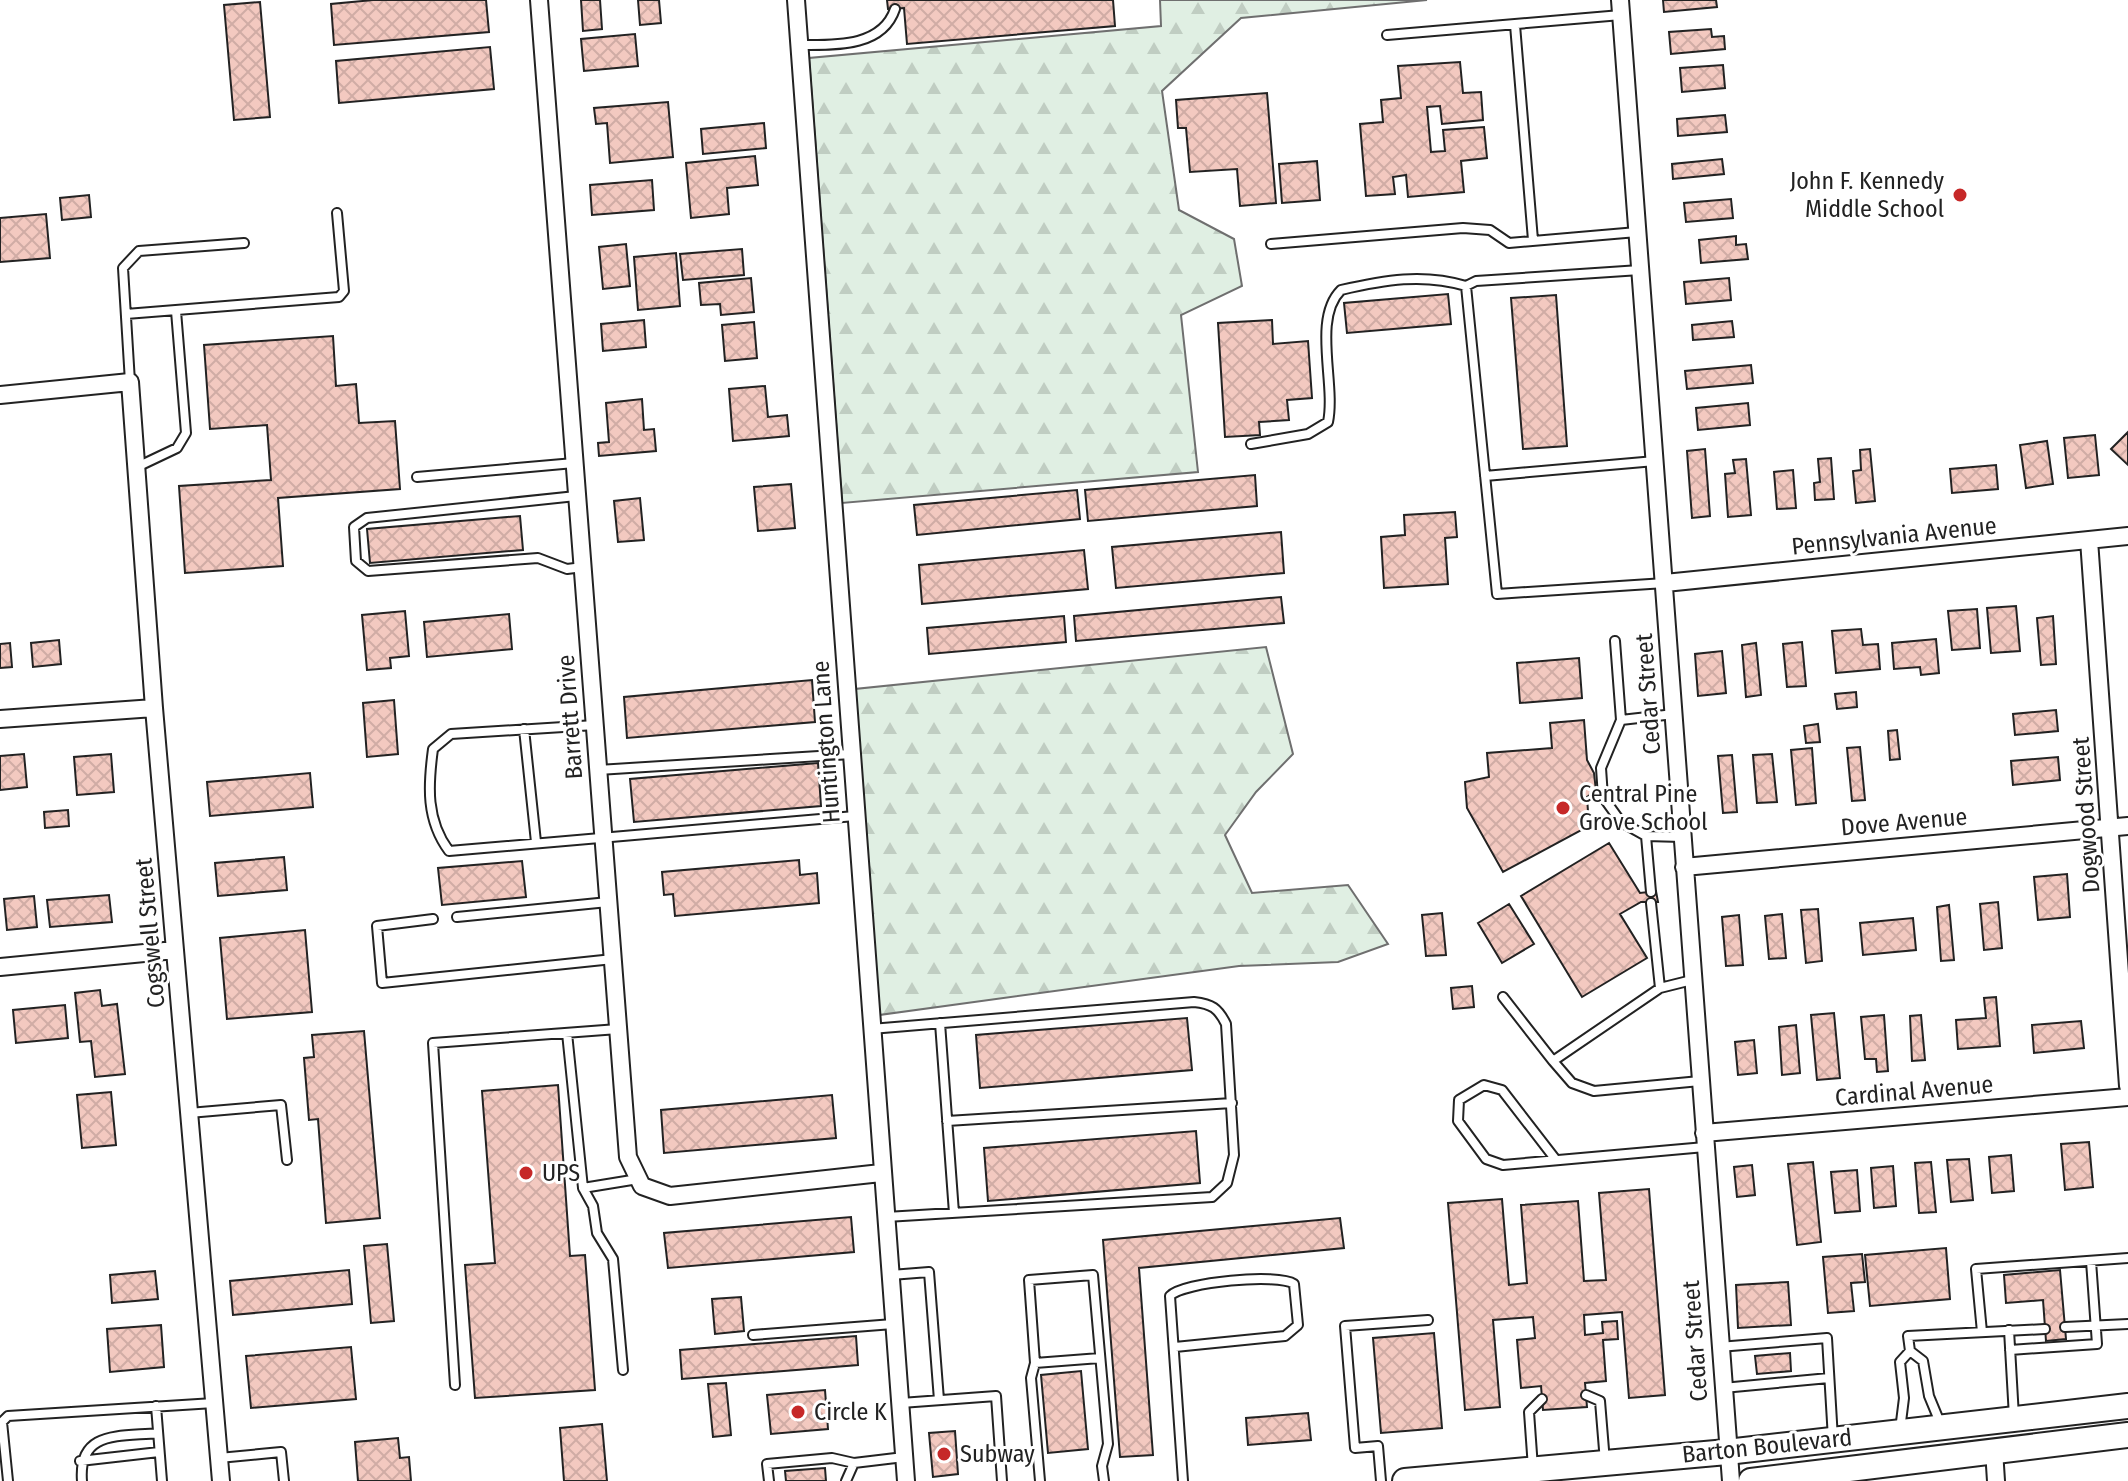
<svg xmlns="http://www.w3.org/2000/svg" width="2128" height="1481" viewBox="0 0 2128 1481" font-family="'Fira Sans Condensed',sans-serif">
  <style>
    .forest { fill: url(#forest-firs); stroke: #6f6f6f; stroke-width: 2 }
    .building { fill: url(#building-cross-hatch); stroke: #222; stroke-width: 2 }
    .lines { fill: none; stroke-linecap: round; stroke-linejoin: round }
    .service-casing { stroke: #222; stroke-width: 12 }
    .minor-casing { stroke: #222; stroke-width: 20 }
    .secondary-casing { stroke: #222; stroke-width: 28 }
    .service { stroke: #fff; stroke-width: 8 }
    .minor { stroke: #fff; stroke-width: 16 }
    .secondary { stroke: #fff; stroke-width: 24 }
    .poi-dot { fill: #c62828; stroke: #fff; stroke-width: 3 }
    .labels { text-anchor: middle; stroke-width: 6; stroke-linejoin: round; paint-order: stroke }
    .poi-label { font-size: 24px; fill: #222; stroke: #fff; text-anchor: start }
    .street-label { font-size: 24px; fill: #222; stroke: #fff }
  </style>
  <defs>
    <pattern id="forest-firs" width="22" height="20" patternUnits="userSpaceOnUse" patternTransform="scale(2)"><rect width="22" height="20" fill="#e0efe3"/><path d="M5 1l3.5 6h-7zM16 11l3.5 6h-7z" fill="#c0cdc2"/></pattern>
    <pattern id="building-cross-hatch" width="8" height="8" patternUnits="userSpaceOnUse" patternTransform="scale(2)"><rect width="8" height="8" fill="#f3c9c0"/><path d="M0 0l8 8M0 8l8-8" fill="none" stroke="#d0aca5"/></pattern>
  </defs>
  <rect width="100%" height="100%" fill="#fff"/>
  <path class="forest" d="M1160 0H1427L1241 18 1162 91 1179 210 1234 239 1242 286 1181 315 1198 472 842 503 809 58 1161 26Z
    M1266 647 1293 754 1256 792 1225 835 1252 893 1348 885 1388 944 1338 962 1239 966 879 1015 855 689Z"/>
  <path class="building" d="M373 0H486L489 32 334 45 331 4Z
    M581 0H600L602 29 583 31Z
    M638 0H659L661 23 640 25Z
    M887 0H1113L1115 26 907 44 904 8 888 9Z
    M1663 0H1716L1717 7 1664 12Z
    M260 2 270 117 234 120 224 5Z
    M1711 29 1712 37 1724 36 1725 49 1671 54 1669 32Z
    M635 34 638 66 584 71 581 39Z
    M490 47 494 89 339 103 336 61Z
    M1460 62 1463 93 1481 92 1483 120 1442 124 1440 106 1427 107 1431 152 1445 151 1443 130 1484 127 1487 158 1461 161 1464 192 1408 197 1406 175 1393 177 1395 194 1366 196 1360 124 1383 122 1381 100 1401 98 1398 66Z
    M1723 65 1725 88 1682 92 1680 68Z
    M1267 93 1276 203 1240 206 1237 169 1190 172 1186 128H1178L1176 100Z
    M668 102 673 157 610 163 607 123 596 124 594 108Z
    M1725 115 1727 132 1678 136 1677 119Z
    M764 123 766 148 703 154 701 129Z
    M755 156 758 185 727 188 729 214 691 218 686 163Z
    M1722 159 1724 174 1673 179 1672 164Z
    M1317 161 1320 200 1282 203 1279 164Z
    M652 180 654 210 592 215 590 185Z
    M89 195 91 217 62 220 60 198Z
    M1731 199 1733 218 1686 222 1684 203Z
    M46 214 50 258 0 262V218Z
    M1736 236V245L1746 244 1748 259 1701 263 1699 240Z
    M626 244 630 286 603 289 599 247Z
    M742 249 744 275 683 280 680 254Z
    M676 253 680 306 638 310 634 257Z
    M751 278 754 312 721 315 720 304 701 305 699 283Z
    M1729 278 1731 300 1686 304 1684 282Z
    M1448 294 1451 324 1347 333 1344 303Z
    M1556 295 1567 446 1523 449 1511 298Z
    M644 320 646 347 603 351 601 324Z
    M1272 320 1273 344 1308 341 1312 398 1287 400 1289 420 1259 422 1260 435 1225 437 1218 323Z
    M1732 321 1734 337 1693 340 1692 325Z
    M754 322 757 358 725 361 722 325Z
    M333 336 336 386 356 384 359 423 395 421 400 489 278 498 283 566 185 573 179 486 271 480 267 425 210 429 204 345Z
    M1751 365 1753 383 1687 389 1685 371Z
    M765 386 768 417 787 415 789 436 733 441 729 389Z
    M642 399 644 430 654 429 656 451 599 456 598 443 609 442 606 403Z
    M1748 403 1750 425 1698 430 1696 408Z
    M2128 432V465L2111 449Z
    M2095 435 2099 475 2068 478 2064 438Z
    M2047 441 2053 484 2026 488 2020 445Z
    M1705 449 1710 516 1692 518 1687 451Z
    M1870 449 1875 501 1856 503 1853 471 1861 470 1860 450Z
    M1831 458 1834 499 1815 500 1814 483 1820 482 1818 459Z
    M1746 459 1751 515 1728 517 1725 474 1735 473 1733 460Z
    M1996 465 1998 489 1952 493 1950 469Z
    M1793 470 1796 508 1777 509 1774 472Z
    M1255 475 1257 506 1088 521 1085 490Z
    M791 484 795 528 758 531 754 487Z
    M1077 490 1080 519 917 535 914 505Z
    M640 498 644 540 618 542 614 501Z
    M1455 512 1457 537 1445 538 1448 584 1384 588 1381 537 1405 535 1404 515Z
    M520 516 523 550 370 563 367 529Z
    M1281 532 1284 573 1116 588 1112 547Z
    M1084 550 1088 589 922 604 919 565Z
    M1281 597 1284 623 1076 641 1074 616Z
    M2016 606 2020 651 1991 653 1987 608Z
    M1977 609 1980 648 1952 650 1948 611Z
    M405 611 409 656 390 658 391 668 367 670 362 615Z
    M509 614 512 649 427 657 424 622Z
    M1064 616 1066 642 929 654 927 628Z
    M2053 616 2056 664 2041 665 2037 618Z
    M1861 629 1863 645 1878 644 1880 669 1836 673 1832 631Z
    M1936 639 1939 673 1921 675 1920 667 1894 669 1892 643Z
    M59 640 61 664 33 667 31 643Z
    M1802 642 1806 686 1787 687 1783 644Z
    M10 643 12 667 0 668V644Z
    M1756 643 1761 695 1746 697 1742 645Z
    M1722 651 1726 693 1698 696 1695 654Z
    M1579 658 1582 698 1520 703 1517 663Z
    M812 680 815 722 627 738 624 697Z
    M1856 692 1857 707 1837 709 1835 694Z
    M394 700 398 754 367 757 363 703Z
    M2056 710 2058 731 2015 735 2013 714Z
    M1584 720 1587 760 1594 773 1596 791 1587 797 1589 826 1503 872 1467 808 1465 782 1489 777 1487 753 1552 748 1550 723Z
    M1818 724 1820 742 1806 743 1804 726Z
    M1897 730 1900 759 1890 760 1888 731Z
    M1860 747 1865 800 1852 801 1847 748Z
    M1812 748 1816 803 1796 805 1791 750Z
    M24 754 27 787 0 790V756Z
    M111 754 114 792 77 795 74 757Z
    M1772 754 1777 802 1757 803 1753 755Z
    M1732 755 1737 812 1723 813 1718 756Z
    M2058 757 2060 780 2013 785 2011 761Z
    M818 763 821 806 634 822 630 779Z
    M310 773 313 807 210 816 207 782Z
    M68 810 69 826 45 828 44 812Z
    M1609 843 1640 893 1656 891 1658 902H1641L1620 914 1647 958 1582 997 1521 896Z
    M284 857 287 890 218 896 215 863Z
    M799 860 800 875 817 873 819 903 675 916 673 894 664 895 662 872Z
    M522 861 526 897 442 905 438 868Z
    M2067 874 2070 917 2038 920 2034 877Z
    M109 895 112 922 50 927 47 900Z
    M34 896 37 927 7 930 4 899Z
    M1998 902 2002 948 1984 950 1980 904Z
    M1509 904 1534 944 1502 963 1478 923Z
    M1949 905 1954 960 1941 961 1937 907Z
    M1818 909 1822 961 1806 963 1801 910Z
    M1442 913 1446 955 1426 956 1422 915Z
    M1782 914 1786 958 1769 959 1765 916Z
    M1739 915 1743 965 1726 966 1722 917Z
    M1913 918 1916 950 1863 955 1860 923Z
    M305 930 312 1012 227 1019 220 938Z
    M1472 986 1474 1007 1453 1009 1451 988Z
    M100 990 102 1006 117 1004 125 1074 95 1077 91 1041 80 1042 75 993Z
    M1996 997 2000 1046 1958 1049 1956 1020 1986 1018 1984 998Z
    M65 1005 68 1038 16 1043 13 1010Z
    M1834 1013 1840 1078 1817 1080 1811 1015Z
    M1884 1015 1888 1071 1877 1072 1876 1059H1865L1861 1017Z
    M1921 1015 1925 1060 1912 1061 1910 1016Z
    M1187 1018 1192 1070 980 1088 976 1035Z
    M2081 1021 2084 1048 2034 1053 2032 1025Z
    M1796 1025 1800 1073 1782 1075 1779 1027Z
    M364 1031 380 1218 326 1223 318 1119 309 1120 304 1058 314 1057 312 1035Z
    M1754 1040 1757 1073 1738 1075 1735 1042Z
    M558 1085 570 1256 585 1255 595 1390 475 1398 465 1265 495 1263 482 1091Z
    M111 1092 116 1145 82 1148 77 1095Z
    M832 1095 836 1138 664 1153 661 1110Z
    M1196 1131 1200 1183 988 1201 984 1148Z
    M2089 1142 2093 1187 2065 1190 2061 1144Z
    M2011 1155 2014 1191 1992 1193 1989 1157Z
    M1969 1159 1973 1200 1951 1202 1947 1160Z
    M1813 1162 1821 1242 1797 1245 1788 1164Z
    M1931 1162 1936 1212 1919 1213 1915 1163Z
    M1752 1165 1755 1195 1737 1197 1734 1167Z
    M1893 1166 1896 1206 1874 1208 1871 1168Z
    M1857 1170 1860 1211 1835 1213 1831 1172Z
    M1649 1189 1665 1395 1629 1398 1622 1312 1584 1315 1585 1335 1603 1333 1602 1322 1617 1321 1618 1339 1603 1340 1606 1381 1585 1383 1587 1407 1543 1410 1541 1386 1521 1388 1517 1340 1535 1338 1533 1317 1493 1320 1500 1407 1465 1410 1448 1203 1502 1199 1509 1285 1527 1283 1521 1205 1578 1201 1584 1281 1606 1280 1599 1193Z
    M851 1217 854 1252 668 1268 664 1233Z
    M1340 1218 1344 1248 1139 1268 1153 1455 1120 1457 1103 1240Z
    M387 1244 394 1321 371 1323 364 1246Z
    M1946 1248 1950 1299 1870 1306 1865 1255Z
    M1862 1254 1865 1282 1851 1283 1854 1311 1828 1313 1823 1257Z
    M349 1270 352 1304 233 1315 230 1281Z
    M2060 1270 2066 1339 2046 1341 2043 1300 2006 1303 2004 1275Z
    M155 1271 158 1299 112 1303 110 1275Z
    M1788 1282 1791 1325 1738 1328 1736 1285Z
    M741 1297 744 1331 715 1334 712 1299Z
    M161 1325 164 1367 110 1372 107 1329Z
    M1434 1333 1442 1428 1381 1433 1373 1338Z
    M856 1336 858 1365 682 1379 680 1350Z
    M351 1347 356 1399 251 1408 246 1356Z
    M1790 1353 1791 1371 1757 1374 1755 1356Z
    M1081 1371 1088 1449 1048 1453 1041 1375Z
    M726 1383 731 1435 713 1437 708 1384Z
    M825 1390 828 1429 771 1434 767 1395Z
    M1308 1413 1311 1440 1248 1445 1246 1418Z
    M602 1424 607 1481H564L560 1428Z
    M955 1431 958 1474 933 1477 929 1433Z
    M398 1438 400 1458 409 1457 411 1481H358L355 1442Z
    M825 1468 826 1481H786L785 1471Z"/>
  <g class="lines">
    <g class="service-casing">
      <path id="service" d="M1515 25 1533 240
        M1387 35 1621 15
        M800 45C833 45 882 48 895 9
        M1271 244 1463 228 1490 230 1509 243 1637 232
        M1640 270 1476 281 1466 286 1497 594 1665 583
        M126 314 339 297 344 291 337 213
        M130 382 123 268 139 251 244 243
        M1251 444 1308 434 1328 422C1336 383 1312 319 1341 290 1384 280 1423 273 1466 286
        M137 467 177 448 186 433 176 311
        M1485 476 1655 461
        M417 477 574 463
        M576 496 367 518 354 527 356 561 368 571 538 558 567 569 583 567
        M1615 641 1621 720 1601 768 1603 797 1621 822 1646 836 1682 837
        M1621 720 1674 714
        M595 725 451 734 433 749C428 786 426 820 449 851L855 816
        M524 729 536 842
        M598 770 851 754
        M1646 836 1651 892
        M1651 903 1660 988
        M457 917 608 902
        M433 919 377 926 382 983 613 959
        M1692 980 1660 988 1553 1061 1572 1083 1594 1091 1700 1081
        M1503 997 1553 1061
        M940 1023 954 1213
        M871 1029 1194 1002C1212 1004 1218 1008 1226 1024L1234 1155 1227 1183 1212 1197 886 1217
        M567 1033 583 1188 593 1206 597 1233 613 1259 623 1370
        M189 1113 281 1105 287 1160
        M947 1121 1232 1103
        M1556 1160 1502 1090 1484 1085 1459 1100 1458 1121 1486 1159 1503 1165 1705 1147
        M583 1188 638 1179
        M891 1275 929 1272 939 1400
        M2065 1327 2128 1324
        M2009 1330 2014 1417
        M1982 1332 1976 1269 2128 1258
        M753 1335 893 1324
        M1175 1347 1285 1336 1298 1325 1294 1284C1278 1273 1183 1282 1170 1296L1183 1481
        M1719 1347 1827 1338 1833 1439
        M2010 1350 2097 1344 2091 1261
        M1910 1351 1923 1361 1929 1396 1941 1425
        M1035 1363 1100 1358
        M455 1385 433 1043 618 1029
        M1723 1388 1829 1378
        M1586 1395 1600 1401 1605 1462
        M901 1403 996 1396 1002 1481
        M156 1406 162 1481
        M1900 1430 1904 1398 1900 1362 1910 1351 1908 1336 2045 1329
        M219 1458 281 1452 284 1481
        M80 1461 159 1452
        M1533 1468 1529 1412 1542 1399
        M8 1481 2 1422 8 1416 214 1403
        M82 1481C78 1430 119 1437 158 1433
        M769 1481 767 1464 832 1458 854 1463 904 1457
        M846 1481 854 1463
        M1040 1481 1031 1378 1035 1363 1029 1280 1093 1275 1108 1444 1102 1466 1104 1481
        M1381 1481 1378 1446 1355 1448 1345 1326 1428 1320"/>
    </g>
    <g class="minor-casing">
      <path id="minor" d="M539 0 628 1157 642 1186 670 1196 881 1173
        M796 0 906 1481
        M1620 0 1731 1481
        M0 395 130 382 154 708 221 1481
        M2089 540 2128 1086
        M1665 583 2128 536
        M0 719 154 708
        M1684 867 2128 826
        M0 967 175 950
        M1704 1133 2128 1097
        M1994 1450 1996 1481"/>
    </g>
    <g class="secondary-casing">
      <path id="secondary" d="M1405 1481 1727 1452 2128 1406
        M1751 1481 2128 1435"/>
    </g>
    <use href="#service" class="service"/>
    <use href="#minor" class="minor"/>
    <use href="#secondary" class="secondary"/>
  </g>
  <g class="poi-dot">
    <circle cx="1960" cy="195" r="8"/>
    <circle cx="1563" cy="808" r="8"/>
    <circle cx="526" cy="1173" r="8"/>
    <circle cx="798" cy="1412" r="8"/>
    <circle cx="944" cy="1454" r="8"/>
  </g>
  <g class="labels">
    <g class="poi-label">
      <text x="1944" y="189" text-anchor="end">John F. Kennedy<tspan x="1944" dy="28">Middle School</tspan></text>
      <text x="1579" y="802">Central Pine<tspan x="1579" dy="28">Grove School</tspan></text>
      <text x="542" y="1181">UPS</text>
      <text x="814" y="1420">Circle K</text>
      <text x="960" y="1462">Subway</text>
    </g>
    <g class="street-label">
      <text transform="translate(1894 536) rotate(-6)" y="8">Pennsylvania Avenue</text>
      <text transform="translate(1648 694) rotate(-94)" y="8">Cedar Street</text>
      <text transform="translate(570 717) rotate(-94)" y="8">Barrett Drive</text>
      <text transform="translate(826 742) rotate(-94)" y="8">Huntington Lane</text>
      <text transform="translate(2086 815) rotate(-94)" y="8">Dogwood Street</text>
      <text transform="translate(1904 822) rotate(-5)" y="8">Dove Avenue</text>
      <text transform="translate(150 933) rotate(-95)" y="8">Cogswell Street</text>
      <text transform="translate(1914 1091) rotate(-5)" y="8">Cardinal Avenue</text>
      <text transform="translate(1695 1341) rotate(-94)" y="8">Cedar Street</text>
      <text transform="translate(1767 1446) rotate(-6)" y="8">Barton Boulevard</text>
    </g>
  </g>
</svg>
